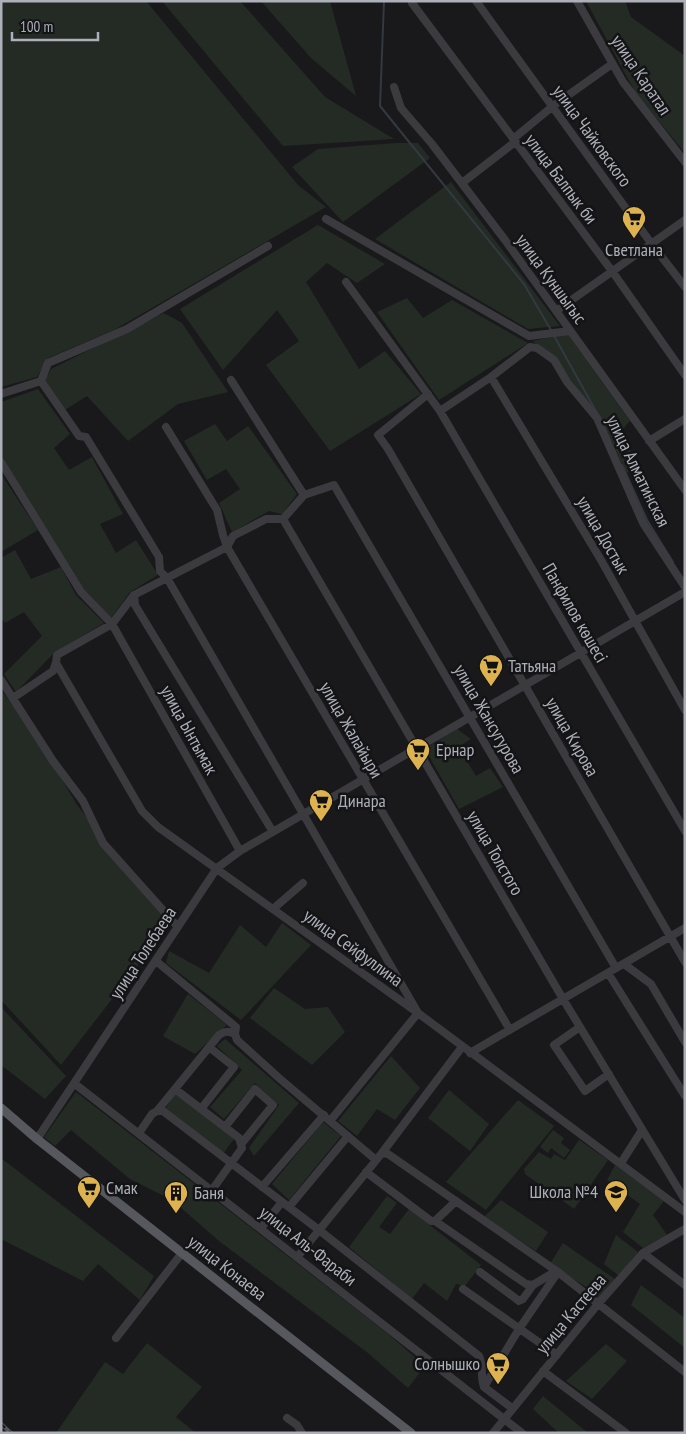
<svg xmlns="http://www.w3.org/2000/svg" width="686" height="1434" viewBox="0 0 686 1434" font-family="'PT Sans Narrow',sans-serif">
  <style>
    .green { fill: #242b25 }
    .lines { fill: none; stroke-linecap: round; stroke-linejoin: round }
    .stream { stroke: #333940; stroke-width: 2 }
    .minor { stroke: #3b3b3f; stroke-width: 8 }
    .major { stroke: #57585e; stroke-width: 9 }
    .rail-casing { stroke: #525358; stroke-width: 4 }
    .rail { stroke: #141416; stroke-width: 2; stroke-dasharray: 5.5; stroke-linecap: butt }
    .labels { text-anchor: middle; stroke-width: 5; stroke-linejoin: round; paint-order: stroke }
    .street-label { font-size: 18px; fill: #adb0b9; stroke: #141416 }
    .poi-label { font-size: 18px; fill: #adb0b9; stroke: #141416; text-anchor: start }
  </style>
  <rect width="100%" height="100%" fill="#19191b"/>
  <path class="green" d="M1 1H146L298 185 326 207 114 330 48 358 37 377 1 387Z
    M162 1H240L325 97 394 139 283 146Z
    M261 1H330L356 96 311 58Z
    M586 1H625L631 17 685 56V153L635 92Z
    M396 143H418L430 158 343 222 292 167 318 149Z
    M451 182 560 326 528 329 375 239Z
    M318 225 385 264 357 283 327 263 306 282 359 369 385 351 421 394 330 451 266 365 299 341 277 310 223 370 180 309Z
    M407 298 423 318 452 300 528 343 439 400 377 312Z
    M164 313 182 323 228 392 178 404 128 441 87 396 65 410 45 380 51 369Z
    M568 334 630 421 621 431 640 469 626 473 600 417 569 378 554 356 532 341Z
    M38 389 70 434 54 448 69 470 92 457 123 514 100 524 116 553 136 540 158 575 130 592 111 618 83 589 1 455V402Z
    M215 424 227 441 248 426 297 494 282 514 269 511 232 532 219 503 240 489 226 469 207 480 184 441Z
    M1 474 38 530 1 552Z
    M15 550 31 579 61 567 76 595 104 623 55 652 16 692 4 674 42 636 24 612 5 623 1 618V558Z
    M1 690 31 727 77 805 170 924 61 1065 1 1000Z
    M457 729 471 739 458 747 476 776 490 768 503 787 459 809 425 749Z
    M282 923 311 945 241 1020 166 963 169 951 209 973 240 925 266 947Z
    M274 988 305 1009 328 1007 345 1032 312 1065 250 1018Z
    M188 994 227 1025 195 1054 163 1036Z
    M1 1007 66 1076 45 1099 1 1065Z
    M225 1039 299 1103 254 1156 249 1148 279 1105 255 1083 224 1119 210 1107 242 1070 217 1046Z
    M391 1056 420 1088 395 1120 377 1109 357 1136 338 1121Z
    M449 1090 489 1124 470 1151 428 1118Z
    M76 1092 387 1333 425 1366 408 1388 368 1353 219 1241 172 1200 130 1179 71 1130 55 1146 44 1137Z
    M175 1093 234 1139 223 1154 166 1108Z
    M518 1100 554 1126 486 1210 446 1182Z
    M323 1122 341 1136 289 1200 272 1184Z
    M553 1130 564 1138 561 1143 570 1150 564 1158 551 1148 548 1153 540 1147Z
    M579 1140 608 1160 574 1209 525 1174 524 1169 539 1152 551 1159 554 1154 565 1160Z
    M1 1158 154 1276 140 1300 98 1264 83 1281 1 1239Z
    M615 1165 664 1201 653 1215 667 1235 643 1248 623 1232 640 1204 607 1180Z
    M387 1196 397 1203 379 1227 390 1234 409 1209 481 1265 465 1286 456 1284 447 1301 424 1283 412 1299 349 1247Z
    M501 1200 548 1232 536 1251 484 1217Z
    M616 1235 638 1252 619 1276 604 1264Z
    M563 1243 615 1279 598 1300 586 1287 550 1264Z
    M641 1285 685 1318V1348L631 1305Z
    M147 1343 202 1387 176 1417 196 1433H56L105 1362 123 1374Z
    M606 1344 627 1361 592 1399 566 1381Z
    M543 1396 588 1433H559L533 1409Z"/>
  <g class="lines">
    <path class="stream" d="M384 1 380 106 524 284 551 330
      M553 334 597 413
      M622 465 647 520 673 562"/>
    <path class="minor" d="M476 1 651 243 685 287
      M577 1 623 82 685 162
      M412 3 612 271 685 375
      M394 87 401 108 432 144 505 240 685 490
      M513 139 553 106 612 64
      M462 183 515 142
      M326 219 529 336 570 331
      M346 282 440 411 685 831
      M556 311 685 220
      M491 377 601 560 685 710
      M231 380 304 495
      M41 381 48 363 127 329 268 246
      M1 394 41 381 79 436 86 437 159 557 160 571 167 578 418 1013 330 1121
      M428 394 378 435 388 449 685 962
      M440 411 491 377 530 347 537 348 554 360 567 382 597 418 643 523 685 587
      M166 427 217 510 223 535 227 547 510 1030
      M649 441 685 419
      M1 462 81 592 112 624 240 851
      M283 519 563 999 685 1200
      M134 595 135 605 273 832
      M56 663 142 811 158 827 418 1013 685 1212
      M1 680 53 761 83 801 103 843 178 927
      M13 698 53 671 56 663 57 655 112 624 134 595 227 547 233 536 266 519H283L304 495 334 485 616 968
      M273 909 303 883
      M156 961 236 1027 235 1034 237 1040 279 1078 376 1160
      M624 964 651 984 685 1042
      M608 973 685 1096
      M580 1027 554 1045 585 1091 609 1074
      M470 1053 685 928
      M75 1084 522 1433
      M175 1089 239 1138 242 1148 212 1190
      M201 1109 234 1067 209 1047
      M157 1111H163L319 1230 479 1356C484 1367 480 1377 484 1387L512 1408
      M225 1127 255 1089 273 1105 242 1143
      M139 1133 152 1114 157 1111 219 1035C225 1031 228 1031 235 1034
      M37 1139 217 868 240 851 685 592
      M382 1153 462 1047
      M621 1163 642 1130
      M366 1172 431 1221H435L456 1201
      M262 1187 324 1115
      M289 1207 348 1136
      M435 1221 526 1284 533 1285 556 1271
      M261 1228 282 1202
      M643 1253 685 1285
      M298 1256 382 1153 388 1154 558 1272 685 1372
      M480 1272 519 1301 523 1299 533 1285
      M463 1289 557 1355
      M116 1338 182 1253
      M543 1371 626 1433
      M484 1387 519 1329 558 1272
      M287 1418 297 1425 302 1433
      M493 1433 598 1304 643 1253 685 1229"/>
    <path class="major" d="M1 1108 37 1139 411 1433"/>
    <g class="rail-casing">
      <path id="rail" d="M1 1424 11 1433"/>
    </g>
    <use href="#rail" class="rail"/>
  </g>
  <defs>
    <g id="supermarket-pin" transform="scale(1.25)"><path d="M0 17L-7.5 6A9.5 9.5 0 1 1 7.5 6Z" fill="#ddb24f" stroke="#141416"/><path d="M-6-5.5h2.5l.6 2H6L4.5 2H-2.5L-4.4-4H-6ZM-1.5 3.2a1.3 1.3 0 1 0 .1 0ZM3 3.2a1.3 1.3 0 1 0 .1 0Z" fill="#111"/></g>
    <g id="school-pin" transform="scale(1.25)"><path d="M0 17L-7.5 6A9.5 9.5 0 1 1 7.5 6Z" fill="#ddb24f" stroke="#141416"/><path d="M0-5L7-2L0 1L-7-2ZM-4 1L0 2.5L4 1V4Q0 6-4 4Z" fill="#111"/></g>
    <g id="building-pin" transform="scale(1.25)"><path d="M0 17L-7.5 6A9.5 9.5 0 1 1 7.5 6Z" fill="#ddb24f" stroke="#141416"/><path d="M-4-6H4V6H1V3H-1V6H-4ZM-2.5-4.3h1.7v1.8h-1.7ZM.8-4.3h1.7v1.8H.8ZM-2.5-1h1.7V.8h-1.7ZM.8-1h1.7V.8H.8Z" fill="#111"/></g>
  </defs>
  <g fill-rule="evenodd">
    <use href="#supermarket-pin" x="634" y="218"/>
    <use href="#supermarket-pin" x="491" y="666"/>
    <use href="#supermarket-pin" x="418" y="750"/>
    <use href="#supermarket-pin" x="321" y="801"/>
    <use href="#supermarket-pin" x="89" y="1188"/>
    <use href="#school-pin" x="616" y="1192"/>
    <use href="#building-pin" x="176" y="1193"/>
    <use href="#supermarket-pin" x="498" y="1364"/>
  </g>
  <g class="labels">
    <g class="street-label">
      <text transform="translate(641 75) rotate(56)" y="6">улица Каратал</text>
      <text transform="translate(592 136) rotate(54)" y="6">улица Чайковского</text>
      <text transform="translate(561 179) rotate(53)" y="6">улица Балпык би</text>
      <text transform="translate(551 279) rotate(54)" y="6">улица Куншыгыс</text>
      <text transform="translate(638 471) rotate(64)" y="6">улица Алматинская</text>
      <text transform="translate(603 535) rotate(60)" y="6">улица Достык</text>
      <text transform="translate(575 613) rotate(60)" y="6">Панфилов көшесі</text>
      <text transform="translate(489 719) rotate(60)" y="6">улица Жансугурова</text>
      <text transform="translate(189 730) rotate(61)" y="6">улица Ынтымак</text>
      <text transform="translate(351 730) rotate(60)" y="6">улица Жалайыри</text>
      <text transform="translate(572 737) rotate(60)" y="6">улица Кирова</text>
      <text transform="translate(495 853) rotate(60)" y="6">улица Толстого</text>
      <text transform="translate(353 948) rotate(36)" y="6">улица Сейфуллина</text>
      <text transform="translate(143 953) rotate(-57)" y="6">улица Толебаева</text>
      <text transform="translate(308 1246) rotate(38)" y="6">улица Аль-Фараби</text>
      <text transform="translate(227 1268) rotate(38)" y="6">улица Конаева</text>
      <text transform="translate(571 1314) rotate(-50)" y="6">улица Кастеева</text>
    </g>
    <g class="poi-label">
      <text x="634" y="256" text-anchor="middle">Светлана</text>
      <text x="508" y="672">Татьяна</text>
      <text x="436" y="756">Ернар</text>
      <text x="338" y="807">Динара</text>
      <text x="106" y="1194">Смак</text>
      <text x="598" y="1198" text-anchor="end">Школа №4</text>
      <text x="194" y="1199">Баня</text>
      <text x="480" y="1370" text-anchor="end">Солнышко</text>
    </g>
  </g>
  <rect width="686" height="1434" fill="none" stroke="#adb0b9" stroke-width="5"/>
  <path d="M12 32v8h86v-8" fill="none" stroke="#adb0b9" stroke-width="2.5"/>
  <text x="20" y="32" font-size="15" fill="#adb0b9" stroke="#141416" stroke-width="4" paint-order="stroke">100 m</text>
</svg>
